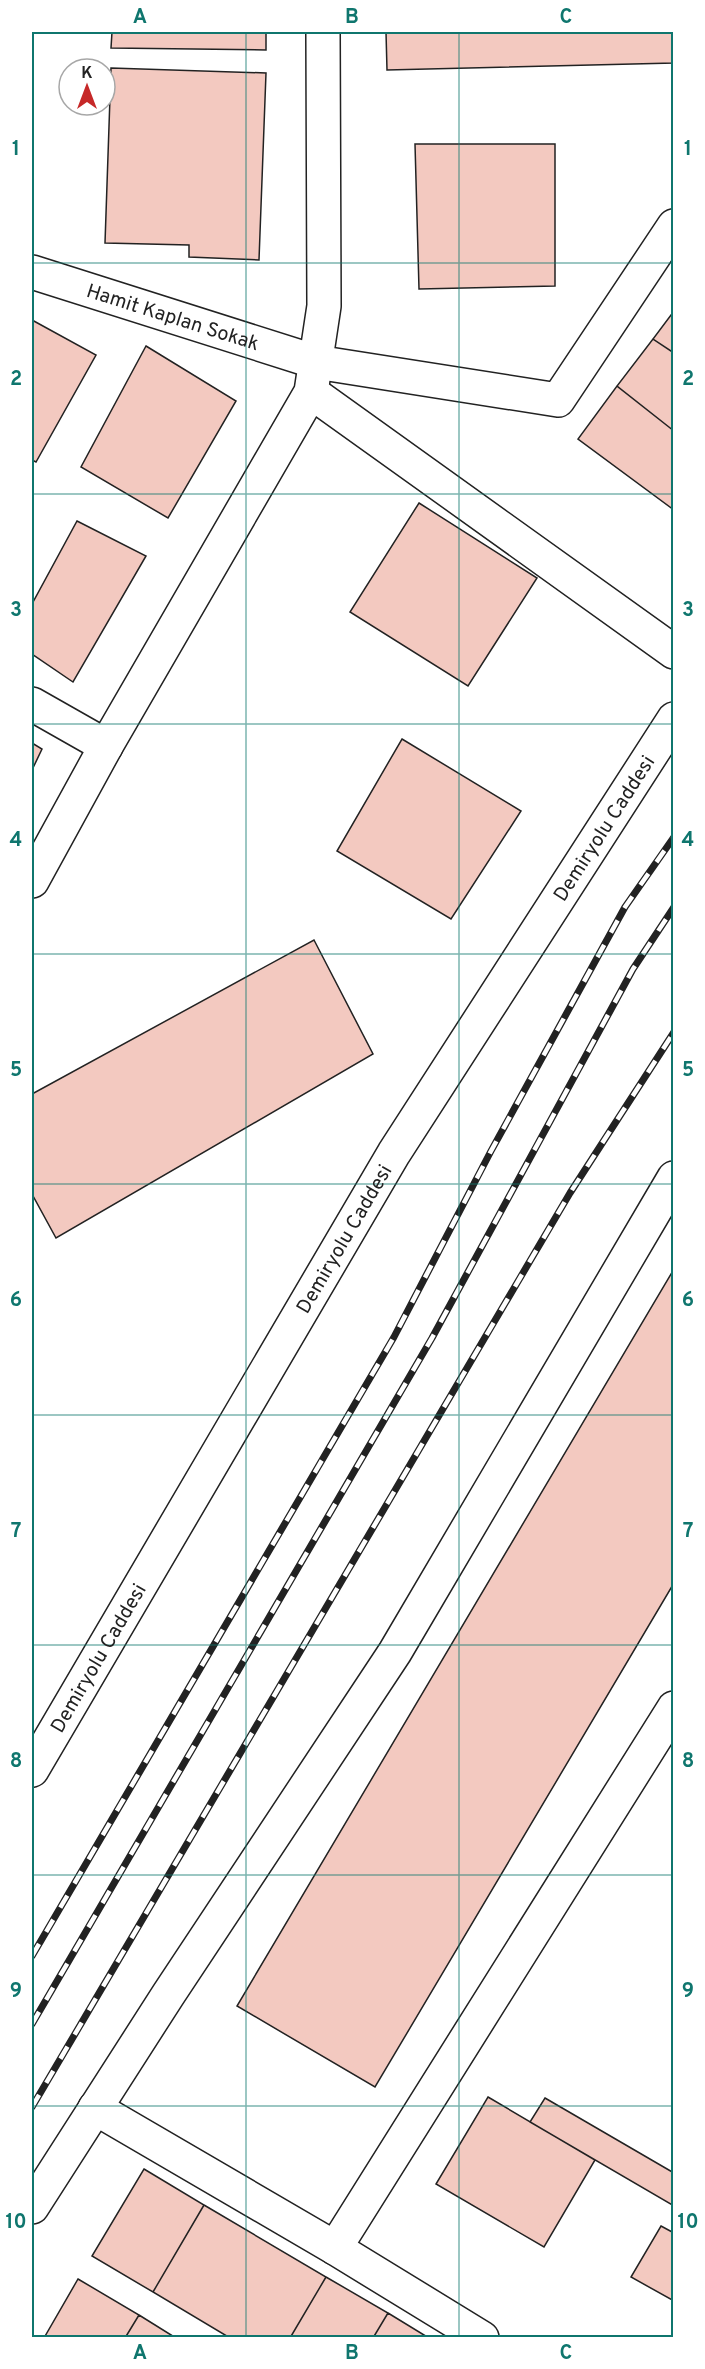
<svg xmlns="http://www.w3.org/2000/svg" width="705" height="2369" viewBox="0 0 705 2369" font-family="Overpass,sans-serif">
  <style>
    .building { fill: #f3c9c0; stroke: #222; stroke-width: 1.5 }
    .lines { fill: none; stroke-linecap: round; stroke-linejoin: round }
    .street-casing { stroke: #222; stroke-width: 36 }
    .secondary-casing { stroke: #222; stroke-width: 36 }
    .street { stroke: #fff; stroke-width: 33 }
    .secondary { stroke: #fff; stroke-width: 33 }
    .rail-casing { stroke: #222; stroke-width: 7 }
    .rail { stroke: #fff; stroke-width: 4.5; stroke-dasharray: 14; stroke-linecap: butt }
    .grid { fill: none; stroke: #0f766e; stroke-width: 1.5; stroke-opacity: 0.55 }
    .labels { text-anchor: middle; stroke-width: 4.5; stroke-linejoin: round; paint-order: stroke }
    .street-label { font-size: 20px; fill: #222; stroke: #fff }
    .neatline { fill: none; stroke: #0f766e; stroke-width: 2 }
    .grid-label { font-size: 20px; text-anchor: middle; font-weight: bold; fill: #0f766e }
  </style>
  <rect width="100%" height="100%" fill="#fff"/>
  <path class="building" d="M112 32H266V50L111 48Z
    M386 32H674V63L387 70Z
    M111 68 266 73 259 260 189 257V245L105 243Z
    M415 144H555V286L419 289Z
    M674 311V353L653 339Z
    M32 320 96 355 36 462 32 460Z
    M653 339 674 353V431L617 386Z
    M146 346 236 401 168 518 81 467Z
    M617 386 674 431V510L578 439Z
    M419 503 537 578 468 686 350 612Z
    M77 521 146 556 73 682 32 654V604Z
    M402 739 521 811 451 919 337 851Z
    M32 743 42 749 32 770Z
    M314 940 373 1054 56 1238 32 1194V1094Z
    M674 1269V1583L375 2087 237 2006Z
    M488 2097 595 2160 544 2247 436 2184Z
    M545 2098 674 2173V2206L530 2122Z
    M144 2169 204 2205 153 2292 92 2256Z
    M204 2205 326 2277 290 2338H230L153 2292Z
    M661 2226 674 2233V2301L631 2277Z
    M326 2277 388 2313 373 2338H290Z
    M78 2279 139 2315 125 2338H44Z
    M388 2313 429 2338H373Z
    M139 2315 176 2338H125Z"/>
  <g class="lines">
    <g class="street-casing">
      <g id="street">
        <path id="s1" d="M32 272 316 362 558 400 674 226"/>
        <path d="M311 392 674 652"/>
        <path d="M32 704 106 746"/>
        <path d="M32 881 106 746 311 392 324 306 323 32"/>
        <path d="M335 2248 674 1708"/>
      </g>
    </g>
    <g class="secondary-casing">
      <g id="secondary">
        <path id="s2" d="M32 1770 394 1153 674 719"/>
        <path d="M95 2108 335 2248 482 2338"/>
        <path d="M32 2207 168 1995 395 1652 674 1178"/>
      </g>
    </g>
    <use href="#street" class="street"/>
    <use href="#secondary" class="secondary"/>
    <g class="rail-casing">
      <path id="rail" d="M32 1956 394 1337 491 1151 625 907 674 837
        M32 2024 432 1338 633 969 674 907
        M32 2107 570 1193 674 1032"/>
    </g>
    <use href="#rail" class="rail"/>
  </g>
  <path class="grid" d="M246 32V2338M459 32V2338M32 263H674M32 494H674M32 724H674M32 954H674M32 1184H674M32 1415H674M32 1645H674M32 1875H674M32 2106H674"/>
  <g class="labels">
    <g class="street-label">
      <text dy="7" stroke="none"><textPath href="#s1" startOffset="148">Hamit Kaplan Sokak</textPath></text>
      <text dy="7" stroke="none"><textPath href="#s2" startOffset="1102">Demiryolu Caddesi</textPath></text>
      <text dy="7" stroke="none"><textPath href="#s2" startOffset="616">Demiryolu Caddesi</textPath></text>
      <text dy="7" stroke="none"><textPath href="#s2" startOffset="130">Demiryolu Caddesi</textPath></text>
    </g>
  </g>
  <rect width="705" height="2369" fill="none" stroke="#ffffff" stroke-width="66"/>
  <g transform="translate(87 87)"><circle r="28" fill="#ffffff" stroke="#a7a7a7" stroke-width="1.5"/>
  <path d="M0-4.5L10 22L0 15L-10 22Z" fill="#c62828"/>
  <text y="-9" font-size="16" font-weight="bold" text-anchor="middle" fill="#222222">K</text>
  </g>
  <rect x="33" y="33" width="639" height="2303" class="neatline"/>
  <g class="grid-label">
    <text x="140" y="23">A</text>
    <text x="352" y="23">B</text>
    <text x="566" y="23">C</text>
    <text x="16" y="155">1</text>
    <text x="688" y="155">1</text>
    <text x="16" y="385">2</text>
    <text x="688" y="385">2</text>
    <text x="16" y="616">3</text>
    <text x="688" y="616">3</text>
    <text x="16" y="846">4</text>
    <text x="688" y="846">4</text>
    <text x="16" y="1076">5</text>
    <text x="688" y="1076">5</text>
    <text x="16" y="1306">6</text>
    <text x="688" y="1306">6</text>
    <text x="16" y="1537">7</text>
    <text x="688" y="1537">7</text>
    <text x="16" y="1767">8</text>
    <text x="688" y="1767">8</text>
    <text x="16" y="1997">9</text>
    <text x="688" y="1997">9</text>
    <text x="16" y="2228">10</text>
    <text x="688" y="2228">10</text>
    <text x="140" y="2359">A</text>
    <text x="352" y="2359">B</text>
    <text x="566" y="2359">C</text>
  </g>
</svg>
